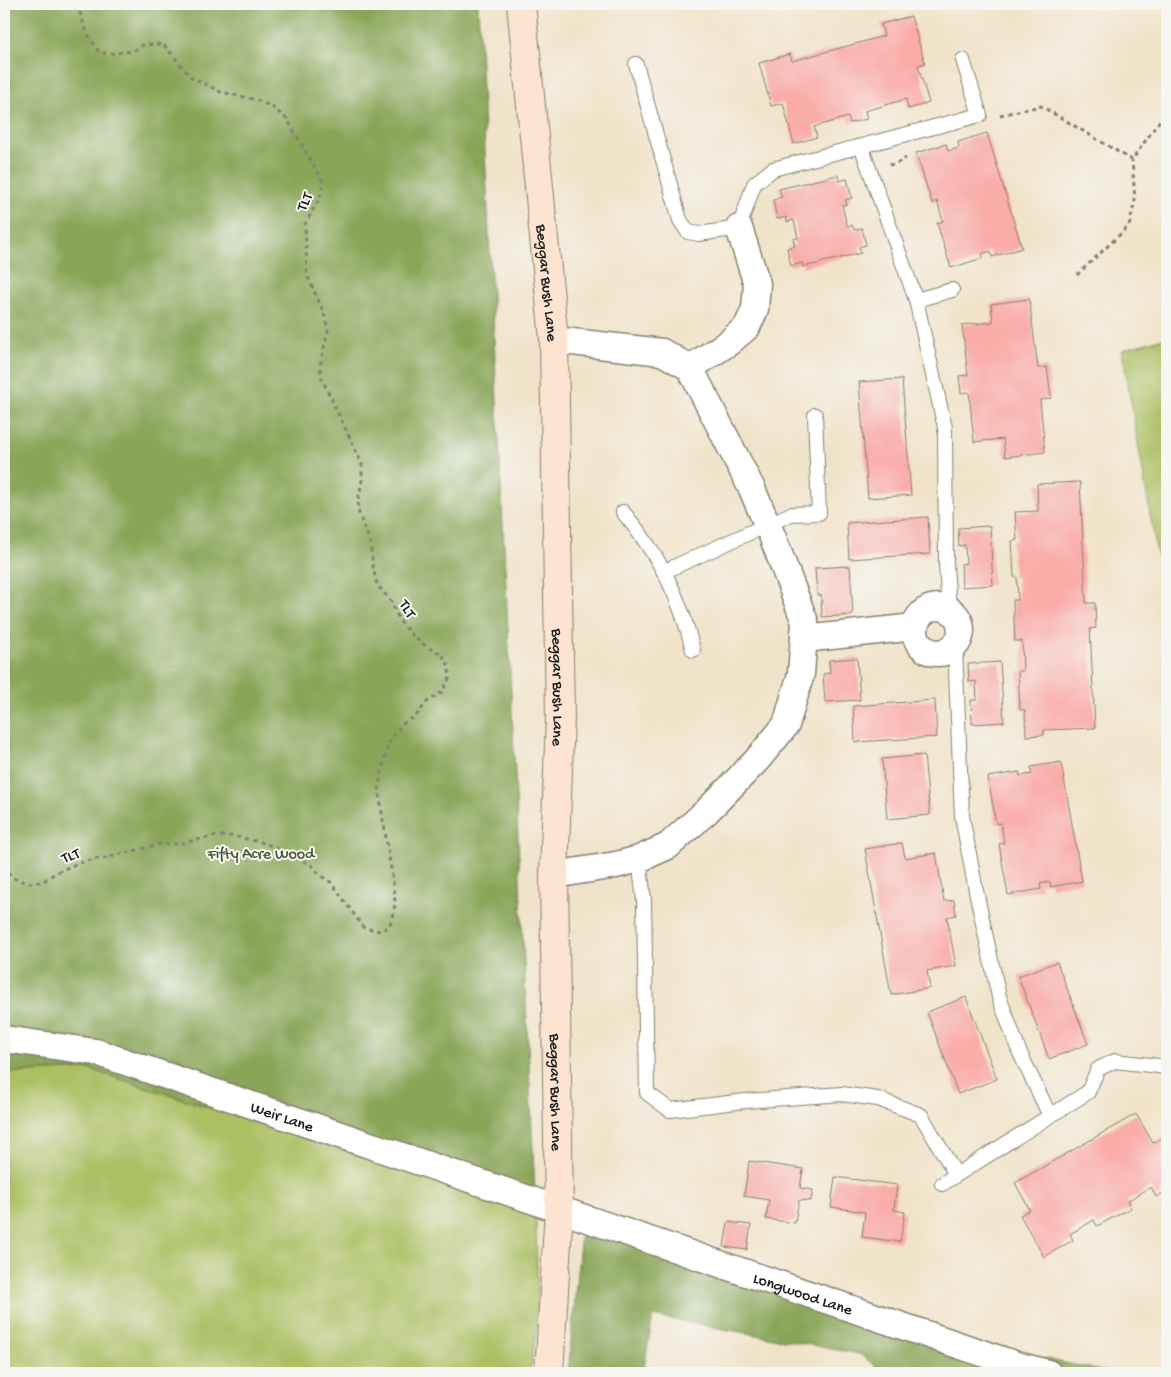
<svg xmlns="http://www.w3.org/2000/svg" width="1171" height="1377" viewBox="0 0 1171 1377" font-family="'Gochi Hand',sans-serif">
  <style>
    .green { fill: #acbf63; stroke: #646e40 }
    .forest { fill: #89a659; stroke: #52613a }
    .building { fill: #f9aca8 }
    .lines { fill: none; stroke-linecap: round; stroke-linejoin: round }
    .lane-casing { stroke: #868072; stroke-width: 16 }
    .street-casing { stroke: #868072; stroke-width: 29 }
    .secondary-casing { stroke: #868072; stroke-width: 30 }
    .path { stroke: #868072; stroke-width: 3; stroke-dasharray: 4 4; stroke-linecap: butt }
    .lane { stroke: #fff; stroke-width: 14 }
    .street { stroke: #fff; stroke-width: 26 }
    .secondary { stroke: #fde4d1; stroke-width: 28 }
    .labels { text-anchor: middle; stroke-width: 4; stroke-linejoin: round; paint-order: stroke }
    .street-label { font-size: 16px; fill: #1c1c1c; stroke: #f6f6f2 }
    .park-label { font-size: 16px; fill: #4e5535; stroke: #f6f6f2 }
  </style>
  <rect width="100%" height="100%" fill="#f6f6f2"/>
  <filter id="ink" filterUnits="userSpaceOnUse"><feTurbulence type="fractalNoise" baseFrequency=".02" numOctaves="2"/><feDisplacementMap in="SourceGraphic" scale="10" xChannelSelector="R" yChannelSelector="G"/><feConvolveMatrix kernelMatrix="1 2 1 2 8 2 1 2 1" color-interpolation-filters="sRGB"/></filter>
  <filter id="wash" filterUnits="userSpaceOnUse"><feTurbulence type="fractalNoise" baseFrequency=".0096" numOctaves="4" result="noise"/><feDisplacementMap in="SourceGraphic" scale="20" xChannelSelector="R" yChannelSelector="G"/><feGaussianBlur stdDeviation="1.12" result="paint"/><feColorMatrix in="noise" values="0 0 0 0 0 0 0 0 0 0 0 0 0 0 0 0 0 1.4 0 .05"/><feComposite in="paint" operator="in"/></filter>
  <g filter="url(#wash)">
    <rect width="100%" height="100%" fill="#f1e3c9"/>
    <path class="green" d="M1167 337V613L1122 350Z
      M89 1069 536 1212 538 1320 530 1373H4V1073Z"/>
    <path class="forest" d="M4 4H478L536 1212 89 1069 4 1073Z
      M583 1209 980 1345 1112 1373H885L860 1354 653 1316 643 1373H568Z"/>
    <g id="blocks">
      <path class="building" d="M911 16 925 63 918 65 929 103 908 109 906 99 865 111 867 119 850 123 848 117 814 127 817 137 794 144 783 103 771 106 759 63 790 54 792 61 884 36 881 24Z
        M987 133 1022 248 992 257 990 251 982 254 983 258 951 268 937 223 943 221 937 201 932 203 916 153 946 144 948 151 959 148 958 142Z
        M838 175 839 181 847 179 852 198 845 200 847 204 842 205 847 226 852 225 854 230 862 228 866 245 859 247 861 253 803 267 802 263 791 266 787 248 795 246 793 239 798 238 794 220 787 222 786 217 777 219 773 200 782 197 779 189Z
        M1029 299 1038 368 1047 367 1051 398 1040 400 1045 452 1005 457 1003 439 974 442 969 392 961 393 959 376 968 375 962 325 993 322 991 304Z
        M902 379 911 495 868 498 859 382Z
        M1080 482 1086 603H1095L1096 628 1090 629 1095 728 1044 730V735L1026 736 1025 710H1020L1018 671H1023L1022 641H1015L1013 600H1018L1017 577H1014L1012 541 1017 540 1015 512 1038 511 1037 484Z
        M928 517 930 554 849 559 847 523Z
        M990 526 993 585 962 587 961 564 966 563 965 545 959 546 958 528Z
        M850 566 853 615 822 617 821 595H817L815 568Z
        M857 658 860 700 825 702 823 674 830 673 829 660Z
        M1000 662 1004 722 972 724 971 700H977L976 681 969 682 968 664Z
        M935 700 937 737 855 742 853 706Z
        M924 755 930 815 887 819 882 759Z
        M1061 762 1082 881 1051 887 1050 882 1040 884 1041 889 1008 895 999 844 1004 843 1001 823 996 824 988 777 1019 772 1020 776 1032 774 1031 767Z
        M902 843 905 858 936 853 944 901 954 900 956 915 947 917 956 966 927 971 930 988 891 995 865 849Z
        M1057 962 1088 1044 1049 1059 1018 976Z
        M966 997 997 1079 958 1094 927 1012Z
        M1136 1114 1153 1143 1162 1138 1167 1146V1191L1156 1197 1151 1187 1127 1201 1131 1208 1097 1226 1094 1220 1070 1234 1073 1240 1044 1257 1020 1215 1030 1210 1015 1183Z
        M749 1161 803 1169 800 1188 813 1190 811 1201 799 1200 795 1223 766 1219 769 1200 744 1196Z
        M835 1177 897 1185 894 1210 905 1212 900 1242 862 1237 865 1212 831 1207Z
        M728 1222 751 1225 747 1250 724 1247Z"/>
    </g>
  </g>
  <g filter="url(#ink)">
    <use href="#blocks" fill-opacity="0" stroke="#868072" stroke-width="1"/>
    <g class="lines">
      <g class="lane-casing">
        <path id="lane" d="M636 64 680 220 688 232 699 234 739 228 754 184 773 169 980 115 963 60
          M861 146 916 300 945 428 946 564 949 609
          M916 300 952 290
          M623 512C659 555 680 596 693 650
          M665 571 791 514 819 513 815 415
          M955 647 962 816 976 891 999 997 1019 1051 1050 1116
          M639 859 644 900 647 1093 670 1110 745 1101 842 1094 878 1099 921 1115 956 1175
          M942 1184 1088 1092 1098 1069 1115 1061 1167 1067"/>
      </g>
      <g class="street-casing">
        <g id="street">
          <path d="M554 340 662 352 690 368 752 489 773 538 805 622 801 674 786 725 757 760 707 811 668 846 639 859 616 865 554 875"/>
          <path d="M690 368 728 343 747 327 755 309 757 284 739 228"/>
          <circle cx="938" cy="630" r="23"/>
          <path d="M804 639 915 627"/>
          <path id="s1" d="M4 1039 96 1052 1017 1365 1048 1373"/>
        </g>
      </g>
      <g class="secondary-casing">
        <g id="secondary">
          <path id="s2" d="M521 4 554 340 560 718 554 875 559 1209 549 1373"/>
        </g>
      </g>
      <path class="path" d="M1000 115 1041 106 1132 160 1167 110
        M889 165 895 164 906 158
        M1077 275 1129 226 1135 200 1132 160
        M4 857V864
        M4 865 10 875 17 880 29 883 42 882 57 872 76 864 93 859 106 858 160 844H177L216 836H233L265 843 311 865 321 876 332 883 345 902 364 928 381 931 390 925 395 905 394 888 380 800 379 784 388 744 401 725 416 716 427 702 442 692 450 677 448 664 442 654 427 647 412 635 399 620 391 601 377 585 373 567 370 542 359 514 358 501 362 481V464L322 379 320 366 328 330 324 313 307 275 305 224 320 198 323 182 287 119 272 107 257 100 221 92 191 77 164 45 156 44 143 45 133 51 107 54 99 52 87 33 77 4"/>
      <use href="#lane" class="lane"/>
      <use href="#street" class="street"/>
      <use href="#secondary" class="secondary"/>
    </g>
  </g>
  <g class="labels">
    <g class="street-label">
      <text transform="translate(303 201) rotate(-65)" y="6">TLT</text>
      <text dy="6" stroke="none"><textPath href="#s2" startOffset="280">Beggar Bush Lane</textPath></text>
      <text transform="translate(409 608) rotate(59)" y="6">TLT</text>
      <text dy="6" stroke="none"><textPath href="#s2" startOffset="685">Beggar Bush Lane</textPath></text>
      <text transform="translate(70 854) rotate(-20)" y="6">TLT</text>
      <text dy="6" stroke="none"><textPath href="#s2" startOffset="1090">Beggar Bush Lane</textPath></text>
      <text dy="6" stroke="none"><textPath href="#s1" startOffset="290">Weir Lane</textPath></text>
      <text dy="6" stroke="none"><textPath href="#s1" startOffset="840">Longwood Lane</textPath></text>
    </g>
    <g class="park-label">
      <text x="261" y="858">Fifty Acre Wood</text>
    </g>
  </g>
  <rect width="1171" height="1377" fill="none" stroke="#f6f6f2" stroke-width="20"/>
</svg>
